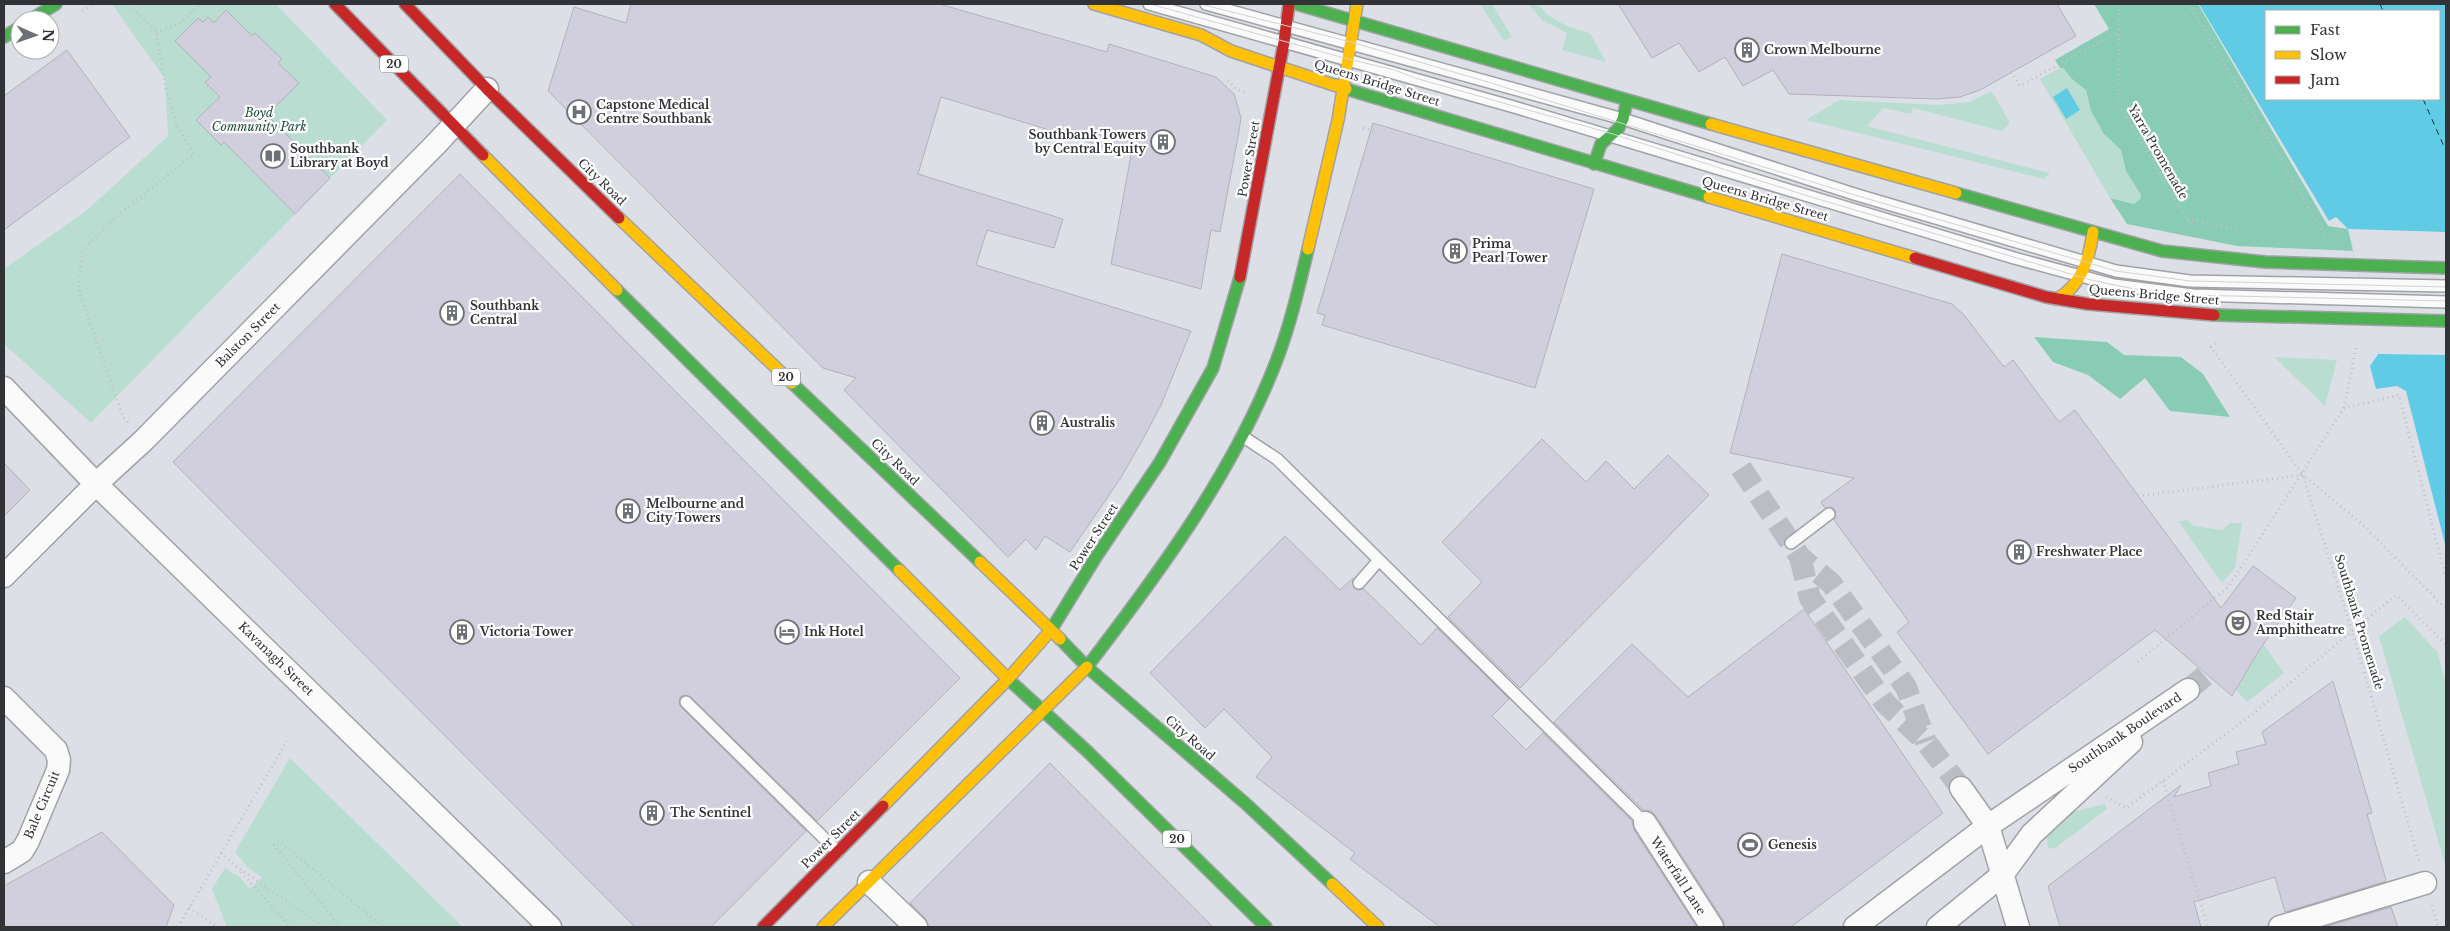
<svg xmlns="http://www.w3.org/2000/svg" width="2450" height="931" viewBox="0 0 2450 931" font-family="'Libre Baskerville',serif">
  <style>
    .green { fill: #b9ded1 }
    .forest { fill: #88ccb6 }
    .water { fill: #60cbe5; fill-rule: evenodd }
    .pier { fill: #dce0e6 }
    .lines { fill: none; stroke-linecap: round; stroke-linejoin: round }
    .ferry { stroke: #182f35; stroke-width: 1; stroke-dasharray: 6 5; stroke-linecap: butt }
    .building { fill: #d1cede; stroke: #b1b2b7 }
    .street-tunnel { stroke: #babdc3; stroke-width: 22; stroke-dasharray: 22 11; stroke-linecap: butt }
    .lane-casing { stroke: #a0a2a6; stroke-width: 14 }
    .street-casing { stroke: #a0a2a6; stroke-width: 25 }
    .fast-casing { stroke: #a0a2a6; stroke-width: 14 }
    .slow-casing { stroke: #a0a2a6; stroke-width: 14 }
    .jam-casing { stroke: #a0a2a6; stroke-width: 14 }
    .path { stroke: #c0c1c2; stroke-width: 3; stroke-dasharray: 1 4; stroke-linecap: butt }
    .lane { stroke: #fafafb; stroke-width: 11 }
    .street { stroke: #fafafb; stroke-width: 22 }
    .fast { stroke: #4caf50; stroke-width: 11 }
    .slow { stroke: #ffc107; stroke-width: 11 }
    .jam { stroke: #c62828; stroke-width: 11 }
    .tram { stroke: #d2d2d4; stroke-width: 1 }
    .labels { text-anchor: middle; stroke-width: 4.5; stroke-linejoin: round; paint-order: stroke }
    .shield { fill: #fff; stroke: #6f7073; stroke-width: 1 }
    .shield-label { font-size: 11px; font-weight: bold; fill: #313337 }
    .poi-label { font-size: 12px; font-weight: bold; fill: #313337; stroke: #fff; text-anchor: start }
    .street-label { font-size: 12px; fill: #313337; stroke: #fff }
    .park-label { font-size: 12px; font-style: italic; fill: #1e4e3b; stroke: #fff }
  </style>
  <rect width="100%" height="100%" fill="#dce0e6"/>
  <path class="green" d="M112 4H276L387 120 91 423 4 344V269L86 211 168 136 165 79Z
    M1480 4H1492L1512 37 1504 41Z
    M1528 4H1538C1551 22 1569 27 1590 33L1606 62 1562 50 1567 33 1542 20Z
    M2063 68 2072 79 2086 90 2091 111 2104 134 2121 150 2126 171 2141 195 2136 204 2110 198 2040 79 2058 69Z
    M1990 92 1993 93 2010 123 2002 131 1913 108 1911 114 1883 108 1867 126 2050 173 2044 179 1806 120 1839 100 1938 105 1969 102Z
    M2274 357 2337 360 2325 406Z
    M2187 520 2194 526 2222 530 2230 523H2242L2235 568 2222 583 2178 521Z
    M2405 617 2438 653 2446 686V868L2379 636Z
    M2263 644 2284 673 2247 702 2236 690Z
    M290 758 463 927H227L212 889 225 868 240 877 250 889 262 877 248 868 235 852Z
    M2105 804 2107 809 2054 849 2048 847 2046 833 2068 813Z"/>
  <path class="forest" d="M2094 4H2198L2328 226 2348 229 2353 251 2237 246 2127 224 2110 198 2134 204 2140 199 2141 195 2126 171 2121 150 2104 134 2091 111 2086 90 2072 79 2063 68H2060L2055 60 2109 29Z
    M2034 337 2107 342 2124 355 2181 357 2203 374 2230 417 2170 411 2145 378 2120 399 2088 375 2053 362Z"/>
  <path class="water" d="M2199 4H2446V548L2406 391 2397 386 2376 389 2370 366 2379 353 2348 229 2336 217 2329 221ZM2266 11H2439V99H2266Z
    M2067 88 2080 110 2066 119 2053 97Z"/>
  <path class="pier" d="M2348 229 2446 232V355L2379 354Z"/>
  <g class="lines">
    <path class="ferry" d="M2380 4 2383 11
      M2423 99 2446 151"/>
  </g>
  <path class="building" d="M631 4H939L1107 52 1109 44 1216 77 1234 94 1241 118 1239 131 1220 232 1211 230 1201 289 1111 264 1131 155 941 97 918 174 1063 219 1054 248 987 230 976 265 1191 331 1161 405 1142 441 1120 479 1070 552 1045 536 1036 550 1026 539 1008 557 844 390 856 378 823 368 548 91 574 7 626 23Z
    M1618 4H2057L2076 36 1980 90 1960 97 1937 99 1789 94 1773 70 1743 86 1725 57 1699 72 1679 43 1652 58Z
    M226 10 252 36 255 33 282 59 278 63 299 83 267 115 330 178 295 214 224 142 221 145 196 120 220 97 205 82 211 77 175 41 198 18 203 22 208 17 214 23Z
    M67 50 130 137 4 230V96Z
    M1373 123 1594 189 1535 388 1322 325 1325 315 1317 313Z
    M460 174 960 678 817 821 691 697 684 695 680 697 679 704 681 707 806 831 711 927H635L173 462Z
    M1782 254 1952 304 1964 315 2004 367 2013 360 2059 422 2075 410 2221 608 2253 566 2296 598 2260 649 2232 696 2155 630 1988 754 1897 632 1909 622 1834 520 1836 516 1835 510 1831 507 1825 508 1821 502 1854 478 1730 453Z
    M1542 439 1586 482 1606 461 1634 489 1668 455 1709 495 1520 688 1448 617 1482 582 1442 542Z
    M4 463 30 490 4 516Z
    M1285 536 1340 590 1353 578 1354 588 1358 590 1364 589 1421 645 1437 628 1509 699 1492 716 1526 750 1543 733 1632 821 1634 830 1697 927H1440L1350 859 1355 853 1256 777 1272 757 1224 709 1205 728 1150 673Z
    M1804 609 1943 813 1791 927H1725L1723 920 1656 816 1651 811 1643 810 1554 722 1632 644 1688 697Z
    M2333 681 2372 813 2367 814 2386 880 2384 882 2285 912 2275 877 2194 902 2201 927H2060L2048 886 2181 785 2174 797 2211 786 2208 773 2239 764 2236 752 2266 744 2262 732Z
    M1050 763 1213 927H929L925 918 910 903Z
    M102 832 174 905 166 927H4V886Z
    M2391 907 2398 927H2324Z"/>
  <g class="lines">
    <path class="street-tunnel" d="M1741 468 1800 557 1831 583 1906 687 1926 742
      M1800 557 1810 598 1885 703 1926 742 1961 788
      M2188 690 2206 675"/>
    <g class="lane-casing">
      <path id="lane" d="M1149 4 1514 107 2014 258 2114 285 2193 295 2446 302
        M1206 4 1623 119 1854 194 2116 271 2190 281 2446 286
        M1242 436 1277 459 1645 823
        M1791 543 1829 514
        M1359 583 1379 560
        M686 702 838 852"/>
    </g>
    <g class="street-casing">
      <path id="street" d="M4 388 96 484 550 927
        M4 576 96 484 143 441 437 143 487 89
        M4 698 56 750 59 760 58 770 28 841 22 851 4 862
        M1961 788 1988 826 2018 927
        M1645 823 1712 927
        M869 882 916 927
        M1855 927 1988 826 2188 690
        M1938 927 2002 875 2032 834 2131 742
        M2280 927 2425 883"/>
    </g>
    <g class="fast-casing">
      <path id="fast" d="M1296 4 1711 124
        M30 20 56 4
        M4 37 20 27
        M1346 89 1709 197
        M1594 164 1601 144 1618 129 1623 119 1627 100
        M1956 193 2162 251 2265 262 2446 268
        M617 290 899 570
        M2214 315 2446 321
        M792 383 980 562
        M1051 630 1096 557 1160 462 1213 368 1240 277
        M1060 639 1087 667 1245 803 1332 884
        M1087 667C1159 573 1233 473 1276 362 1290 326 1299 287 1308 249
        M1008 679 1087 751 1266 927"/>
    </g>
    <g class="slow-casing">
      <path id="slow" d="M1094 4 1201 35 1231 51 1346 89
        M1711 124 1956 193
        M483 155 617 290
        M1709 197 1915 258
        M619 218 792 383
        M1308 249 1338 120 1357 4
        M2057 299C2082 285 2089 259 2093 232
        M980 562 1051 630
        M899 570 1008 679
        M883 806 1008 679 1051 630 1060 639
        M1332 884 1378 927
        M823 927 1087 667"/>
    </g>
    <g class="jam-casing">
      <path id="jam" d="M335 4 483 155
        M405 4 487 89 619 218
        M1915 258 2046 297 2088 304 2214 315
        M1240 277 1284 42 1289 4
        M763 927 883 806"/>
    </g>
    <path class="path" d="M2119 4 2118 103 2187 219 2194 226
      M2189 4 2326 237
      M82 11 92 4
      M156 32 179 24 200 4
      M2011 72 2020 86C2053 67 2087 50 2119 31
      M1228 80 1236 89 1247 93
      M1363 128 1377 132
      M2187 219 2238 229
      M2216 344 2211 347 2303 475 2358 651 2419 861
      M2344 408 2356 347
      M128 422 123 417 78 288 83 250 116 217 194 154 176 124 166 89 156 32 129 4
      M2138 496 2303 475 2361 523 2446 609
      M2138 662 2229 586 2344 408 2399 395 2446 579
      M2163 781 2208 927
      M2106 797 2126 808 2250 716 2396 595 2446 645
      M221 853 237 867 324 927
      M241 872 290 927
      M2432 905 2438 927
      M189 908 217 927
      M178 927 287 741
      M340 927 274 845 279 841 383 927"/>
    <use href="#lane" class="lane"/>
    <use href="#street" class="street"/>
    <use href="#fast" class="fast"/>
    <use href="#slow" class="slow"/>
    <use href="#jam" class="jam"/>
    <path class="tram" d="M1150 4 1348 59 1395 70 1415 78 1613 134 1808 196 2091 280 2134 289 2190 295 2446 301
      M1200 4 1351 42 1481 80 1858 196 2116 271 2190 281 2446 287"/>
  </g>
  <defs>
    <g id="building-ring" transform="scale(1.25)"><circle r="9.5" fill="#fff" stroke="#6d7074" stroke-width="1.5"/><path d="M-4-6H4V6H1V3H-1V6H-4ZM-2.5-4.3h1.7v1.8h-1.7ZM.8-4.3h1.7v1.8H.8ZM-2.5-1h1.7V.8h-1.7ZM.8-1h1.7V.8H.8Z" fill="#6d7074"/></g>
    <g id="hospital-ring" transform="scale(1.25)"><circle r="9.5" fill="#fff" stroke="#6d7074" stroke-width="1.5"/><path d="M-5-5h3v3.5h4V-5h3V5h-3V1.5h-4V5h-3Z" fill="#6d7074"/></g>
    <g id="library-ring" transform="scale(1.25)"><circle r="9.5" fill="#fff" stroke="#6d7074" stroke-width="1.5"/><path d="M-6-4Q-3-5.5-.7-3.5V5Q-3 3-6 4ZM6-4Q3-5.5 .7-3.5V5Q3 3 6 4Z" fill="#6d7074"/></g>
    <g id="theatre-ring" transform="scale(1.25)"><circle r="9.5" fill="#fff" stroke="#6d7074" stroke-width="1.5"/><path d="M-5-5.5Q0-4 5-5.5V0Q5 5 0 6Q-5 5-5 0ZM-3.3-2.5H-1v1.5H-3.3ZM1-2.5H3.3v1.5H1ZM-2.8 1Q0 5.5 2.8 1Z" fill="#6d7074"/></g>
    <g id="hotel-ring" transform="scale(1.25)"><circle r="9.5" fill="#fff" stroke="#6d7074" stroke-width="1.5"/><path d="M-6-4.5h1.5V1H6V5H4.5V3h-9V5H-6ZM-4 0a1.8 1.8 0 1 1 3.6 0ZM.5 0V-2.5h3Q6-2.5 6 0Z" fill="#6d7074"/></g>
    <g id="stadium-ring" transform="scale(1.25)"><circle r="9.5" fill="#fff" stroke="#6d7074" stroke-width="1.5"/><path d="M0-5a6.5 5 0 1 0 0 10a6.5 5 0 1 0 0-10ZM-3.5-1.8h7v3.6h-7Z" fill="#6d7074"/></g>
  </defs>
  <g fill-rule="evenodd">
    <use href="#building-ring" x="1747" y="50"/>
    <use href="#hospital-ring" x="579" y="112"/>
    <use href="#building-ring" x="1163" y="142"/>
    <use href="#library-ring" x="273" y="156"/>
    <use href="#building-ring" x="1455" y="251"/>
    <use href="#building-ring" x="452" y="313"/>
    <use href="#building-ring" x="1042" y="423"/>
    <use href="#building-ring" x="628" y="511"/>
    <use href="#building-ring" x="2019" y="552"/>
    <use href="#theatre-ring" x="2238" y="623"/>
    <use href="#building-ring" x="462" y="632"/>
    <use href="#hotel-ring" x="787" y="632"/>
    <use href="#building-ring" x="652" y="813"/>
    <use href="#stadium-ring" x="1750" y="845"/>
  </g>
  <g class="labels">
    <g class="shield">
      <rect x="380" y="55.5" width="28" height="17" rx="4"/>
      <rect x="772" y="368.5" width="28" height="17" rx="4"/>
      <rect x="1163" y="830.5" width="28" height="17" rx="4"/>
    </g>
    <g class="shield-label">
      <text x="394" y="68">20</text>
      <text x="786" y="381">20</text>
      <text x="1177" y="843">20</text>
    </g>
    <g class="poi-label">
      <text x="1764" y="54">Crown Melbourne</text>
      <text x="596" y="109">Capstone Medical<tspan x="596" dy="14">Centre Southbank</tspan></text>
      <text x="1146" y="139" text-anchor="end">Southbank Towers<tspan x="1146" dy="14">by Central Equity</tspan></text>
      <text x="290" y="153">Southbank<tspan x="290" dy="14">Library at Boyd</tspan></text>
      <text x="1472" y="248">Prima<tspan x="1472" dy="14">Pearl Tower</tspan></text>
      <text x="470" y="310">Southbank<tspan x="470" dy="14">Central</tspan></text>
      <text x="1060" y="427">Australis</text>
      <text x="646" y="508">Melbourne and<tspan x="646" dy="14">City Towers</tspan></text>
      <text x="2036" y="556">Freshwater Place</text>
      <text x="2256" y="620">Red Stair<tspan x="2256" dy="14">Amphitheatre</tspan></text>
      <text x="480" y="636">Victoria Tower</text>
      <text x="804" y="636">Ink Hotel</text>
      <text x="670" y="817">The Sentinel</text>
      <text x="1768" y="849">Genesis</text>
    </g>
    <g class="street-label">
      <text transform="translate(1377 83) rotate(17)" y="4">Queens Bridge Street</text>
      <text transform="translate(2158 152) rotate(60)" y="4">Yarra Promenade</text>
      <text transform="translate(1249 159) rotate(-80)" y="4">Power Street</text>
      <text transform="translate(602 182) rotate(44)" y="4">City Road</text>
      <text transform="translate(1765 199) rotate(16)" y="4">Queens Bridge Street</text>
      <text transform="translate(2154 295) rotate(5)" y="4">Queens Bridge Street</text>
      <text transform="translate(248 335) rotate(-45)" y="4">Balston Street</text>
      <text transform="translate(895 462) rotate(44)" y="4">City Road</text>
      <text transform="translate(1094 537) rotate(-57)" y="4">Power Street</text>
      <text transform="translate(2359 622) rotate(73)" y="4">Southbank Promenade</text>
      <text transform="translate(276 659) rotate(44)" y="4">Kavanagh Street</text>
      <text transform="translate(2125 733) rotate(-34)" y="4">Southbank Boulevard</text>
      <text transform="translate(1190 738) rotate(41)" y="4">City Road</text>
      <text transform="translate(42 805) rotate(-67)" y="4">Bale Circuit</text>
      <text transform="translate(831 839) rotate(-45)" y="4">Power Street</text>
      <text transform="translate(1678 876) rotate(57)" y="4">Waterfall Lane</text>
    </g>
    <g class="park-label">
      <text x="259" y="117">Boyd<tspan x="259" dy="14">Community Park</tspan></text>
    </g>
  </g>
  <rect width="2450" height="931" fill="none" stroke="#313337" stroke-width="10"/>
  <rect x="2265" y="10" width="175" height="90" fill="#ffffff" stroke="#adadaf"/>
  <rect x="2275" y="26" width="25" height="8" fill="#4caf50" stroke="#adadaf"/>
  <text x="2310" y="35" font-size="15" fill="#313337">Fast</text>
  <rect x="2275" y="51" width="25" height="8" fill="#ffc107" stroke="#adadaf"/>
  <text x="2310" y="60" font-size="15" fill="#313337">Slow</text>
  <rect x="2275" y="76" width="25" height="8" fill="#c62828" stroke="#adadaf"/>
  <text x="2310" y="85" font-size="15" fill="#313337">Jam</text>
  <g transform="translate(35 35) rotate(92)"><circle r="24" fill="#ffffff" stroke="#adadaf"/>
  <path d="M0-4L9 19L0 12L-9 19Z" fill="#6d7074"/>
  <text y="-8" font-size="14" font-weight="bold" text-anchor="middle" fill="#313337">N</text>
  </g>
</svg>
